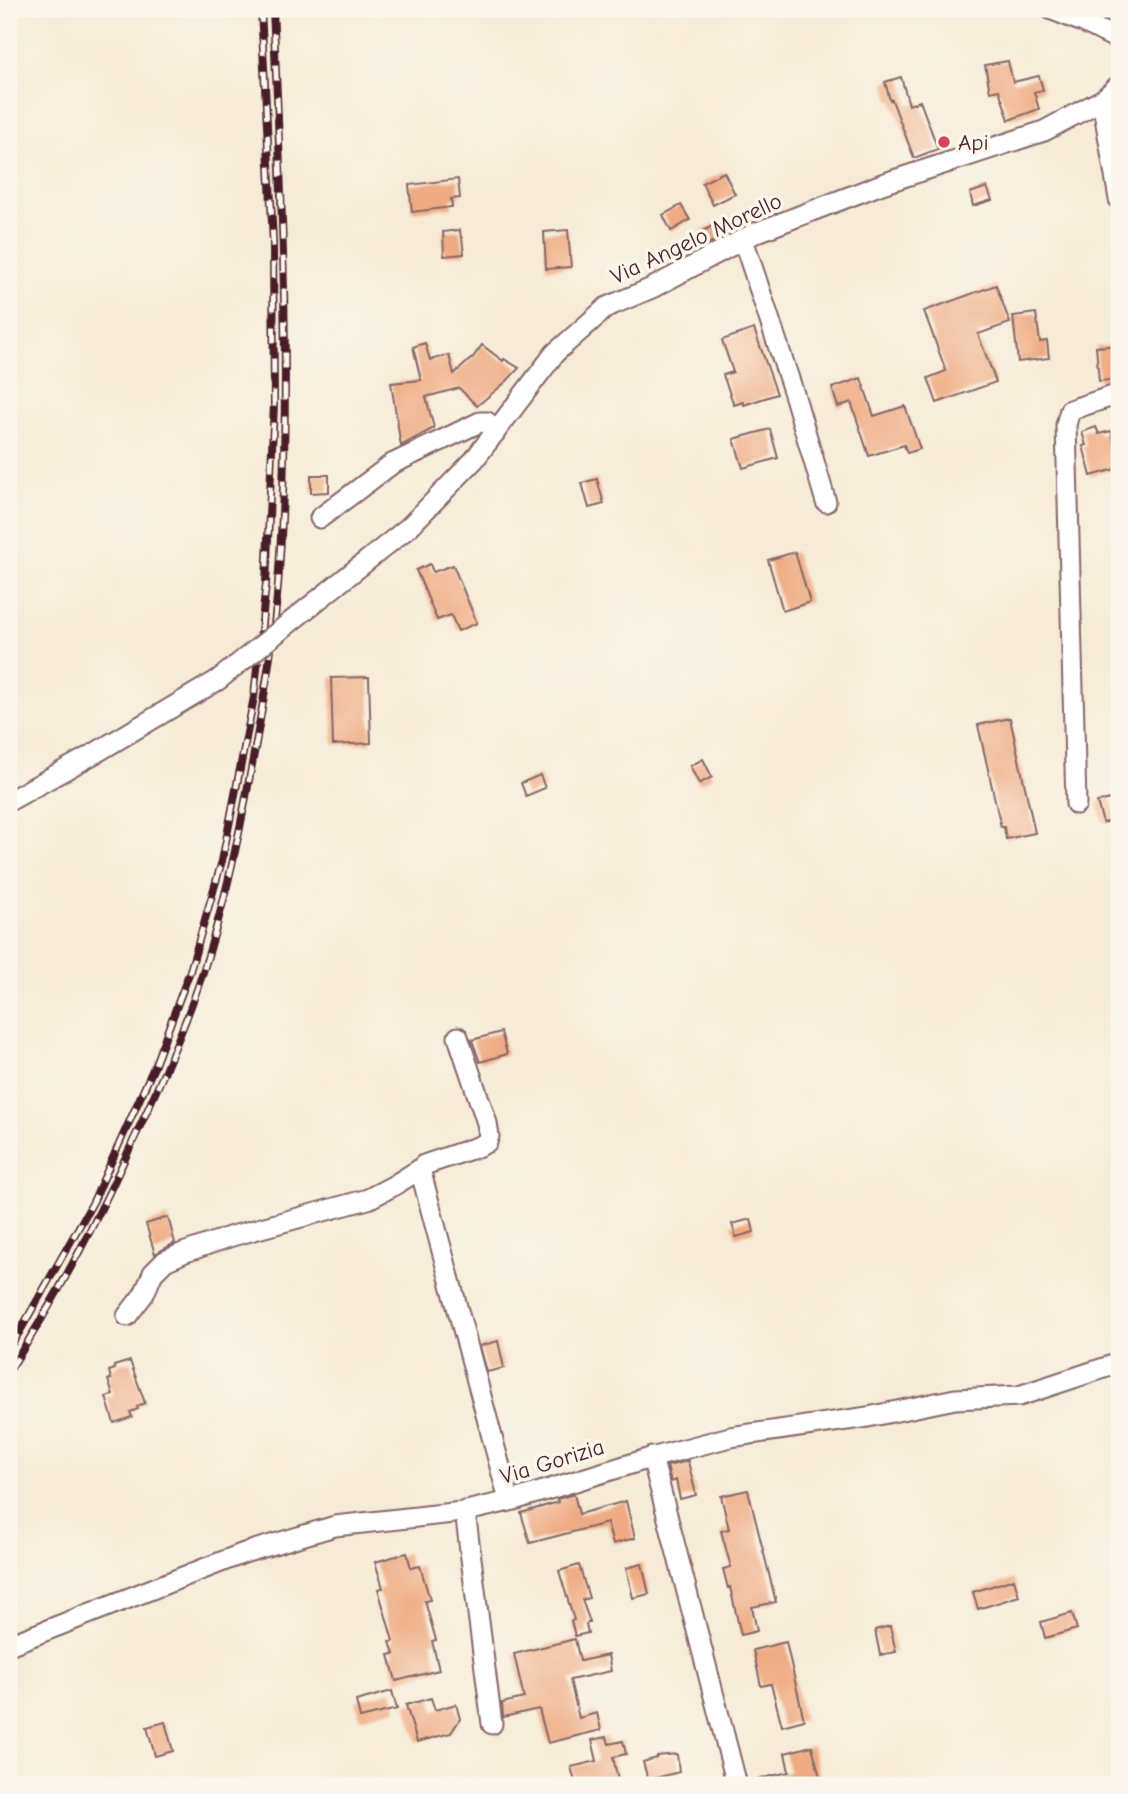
<svg xmlns="http://www.w3.org/2000/svg" width="1128" height="1794" viewBox="0 0 1128 1794" font-family="'Comic Neue',sans-serif">
  <style>
    .building { fill: #efab83 }
    .lines { fill: none; stroke-linecap: round; stroke-linejoin: round }
    .minor-casing { stroke: #866667; stroke-width: 23 }
    .minor { stroke: #fff; stroke-width: 19 }
    .rail-casing { stroke: #4a1f2b; stroke-width: 8 }
    .rail { stroke: #fbf7ec; stroke-width: 5; stroke-dasharray: 16; stroke-linecap: butt }
    .minor-bridge-casing { stroke: #866667; stroke-width: 23; stroke-linecap: butt }
    .minor-bridge { stroke: #fff; stroke-width: 19 }
    .poi-dot { fill: #d1495b; stroke: #fbf7ec; stroke-width: 2.5 }
    .labels { text-anchor: middle; stroke-width: 7; stroke-linejoin: round; paint-order: stroke }
    .poi-label { font-size: 23px; fill: #4a1f2b; stroke: #fbf7ec; text-anchor: start }
    .street-label { font-size: 23px; fill: #4a1f2b; stroke: #fbf7ec }
  </style>
  <rect width="100%" height="100%" fill="#fbf7ec"/>
  <filter id="ink" filterUnits="userSpaceOnUse"><feTurbulence type="fractalNoise" baseFrequency=".0143" numOctaves="2"/><feDisplacementMap in="SourceGraphic" scale="14" xChannelSelector="R" yChannelSelector="G"/><feConvolveMatrix kernelMatrix="1 2 1 2 8 2 1 2 1" color-interpolation-filters="sRGB"/></filter>
  <filter id="wash" filterUnits="userSpaceOnUse"><feTurbulence type="fractalNoise" baseFrequency=".00686" numOctaves="4" result="noise"/><feDisplacementMap in="SourceGraphic" scale="28" xChannelSelector="R" yChannelSelector="G"/><feGaussianBlur stdDeviation="1.57" result="paint"/><feColorMatrix in="noise" values="0 0 0 0 0 0 0 0 0 0 0 0 0 0 0 0 0 1.4 0 .05"/><feComposite in="paint" operator="in"/></filter>
  <g filter="url(#wash)">
    <rect width="100%" height="100%" fill="#f6ebd6"/>
    <g id="blocks">
      <path class="building" d="M1094 9H1119V20L1109 21 1095 14Z
        M1008 61 1013 82 1039 76 1043 90 1034 92 1039 109 1009 120 999 90 990 92 985 65Z
        M901 77 909 105 920 101 938 149 914 158 892 100H890L885 82Z
        M724 172 735 194 713 205 702 183Z
        M458 179 460 198 451 199 452 207 412 212 409 185Z
        M987 187 992 200 973 206 970 193Z
        M681 205 690 220 671 231 663 215Z
        M722 221 729 233 706 245 699 233Z
        M460 230 461 238H462L464 254 444 256 443 232Z
        M568 230 571 267 546 269 544 232Z
        M996 285 1010 323 978 334 996 382 937 403 928 378 946 371 924 311Z
        M1036 313 1040 342 1047 341 1049 358 1018 362 1013 316Z
        M754 329 777 394 744 405 743 402 734 405 723 375 733 372 722 340Z
        M425 343 430 360 449 355 454 374 473 357 482 345 503 361 504 359 519 368 507 381 477 406 459 388 426 397 434 428 401 446 391 383 421 380 413 347Z
        M1119 345V379L1099 381 1096 347Z
        M861 378 874 416 905 406 920 449 907 453 904 445 869 456 851 402 838 407 832 388Z
        M1096 427 1099 434 1111 431 1116 449 1119 448V468L1091 476 1083 446 1086 445 1082 432Z
        M770 429 778 458 743 468 734 439Z
        M311 475H329V492L311 493Z
        M597 479 604 504 589 508 582 483Z
        M795 552 810 602 783 611 768 560Z
        M430 564 433 572 453 565 477 623 458 631 451 615 437 620 416 570Z
        M369 677 371 743 333 745 331 678Z
        M1010 718 1035 833 1006 839 1004 827H1001L978 725Z
        M703 759 712 777 699 784 690 766Z
        M540 775 545 788 526 796 521 783Z
        M1111 799 1117 819 1103 823 1097 802Z
        M501 1032 507 1054 480 1062 472 1040Z
        M168 1217 175 1243 155 1254 146 1224Z
        M751 1219 754 1232 736 1237 732 1224Z
        M498 1341 504 1368 487 1372 480 1346Z
        M130 1361 145 1403 137 1406 138 1409 130 1412 132 1417 114 1423 106 1397 113 1395 108 1380 111 1379 109 1371 115 1369 114 1366Z
        M688 1461 696 1495 680 1499 676 1480 671 1482 667 1466Z
        M748 1490 776 1602 752 1607 757 1631 741 1635 730 1587 728 1588 723 1569 731 1567 721 1531 729 1529 721 1496Z
        M574 1494 579 1514 626 1501 635 1538 613 1544 607 1523 530 1543 521 1513 558 1502 557 1499Z
        M407 1553 411 1568 420 1566 430 1600 425 1601 436 1640 432 1641 439 1670 396 1681 389 1655 394 1654 390 1642 393 1641 378 1589 383 1588 375 1562Z
        M642 1564 649 1594 633 1598 626 1568Z
        M579 1565 589 1598 582 1600 590 1622 586 1624 588 1633 575 1636 571 1621 574 1620 559 1571Z
        M1014 1579 1019 1596 978 1609 973 1592Z
        M1072 1613 1077 1629 1045 1638 1041 1622Z
        M890 1626 896 1652 880 1655 875 1630Z
        M575 1639 580 1661 608 1655 611 1671 570 1680 579 1718 597 1713 601 1730 548 1743 539 1709 503 1717 502 1703 524 1698 514 1654Z
        M786 1642 804 1720 782 1726 771 1684 761 1686 753 1650Z
        M392 1691 397 1709 360 1718 356 1701Z
        M431 1698 435 1710 456 1704 460 1719 451 1733 417 1742 406 1705Z
        M165 1722 173 1751 155 1756 147 1727Z
        M607 1737 609 1744 623 1741 626 1754 613 1757 619 1785H576L571 1767 597 1761 592 1740Z
        M812 1746 822 1785H755L754 1780 789 1772 785 1753Z
        M677 1754 679 1772 648 1780 643 1762 657 1758V1756Z"/>
    </g>
  </g>
  <g filter="url(#ink)">
    <use href="#blocks" fill-opacity="0" stroke="#866667" stroke-width="2"/>
    <g class="lines">
      <g class="minor-casing">
        <path id="minor" d="M1050 9 1083 22 1119 40
          M1102 100 1119 199
          M743 239 795 397 826 502
          M320 518 392 464 480 422H487L495 433
          M409 527 474 460 555 353 607 307 652 288 755 233 882 184 1044 131 1102 100 1119 85
          M9 801 97 752 218 680
          M1076 804 1066 425 1070 410 1119 394
          M458 1037 487 1123 489 1136 487 1142 480 1146 424 1165 420 1169 509 1500
          M127 1316 144 1294 153 1273 165 1261 183 1253 232 1236 368 1199 393 1186 420 1169
          M652 1457 737 1785
          M465 1511 492 1724
          M9 1645 244 1553 335 1526 462 1512 514 1500 647 1459 730 1437 868 1417 955 1399 1019 1396 1119 1363"/>
      </g>
      <use href="#minor" class="minor"/>
      <g class="rail-casing">
        <path id="rail" d="M9 1348 20 1331 93 1202 154 1067 190 971 222 861 254 697 266 584 274 404 273 242 261 9
          M9 1371C52 1306 89 1236 122 1165 151 1103 180 1041 202 975 223 910 238 843 250 775 262 712 273 649 278 585 292 393 282 201 273 9"/>
      </g>
      <use href="#rail" class="rail"/>
      <g class="minor-bridge-casing">
        <path id="minor-bridge" d="M218 680 409 527"/>
      </g>
      <use href="#minor-bridge" class="minor-bridge"/>
    </g>
  </g>
  <circle class="poi-dot" cx="944" cy="142" r="7"/>
  <g class="labels">
    <g class="poi-label">
      <text x="958" y="150">Api</text>
    </g>
    <g class="street-label">
      <text transform="translate(696 238) rotate(-25)" y="8">Via Angelo Morello</text>
      <text transform="translate(552 1461) rotate(-17)" y="8">Via Gorizia</text>
    </g>
  </g>
  <rect width="1128" height="1794" fill="none" stroke="#fbf7ec" stroke-width="35"/>
</svg>
